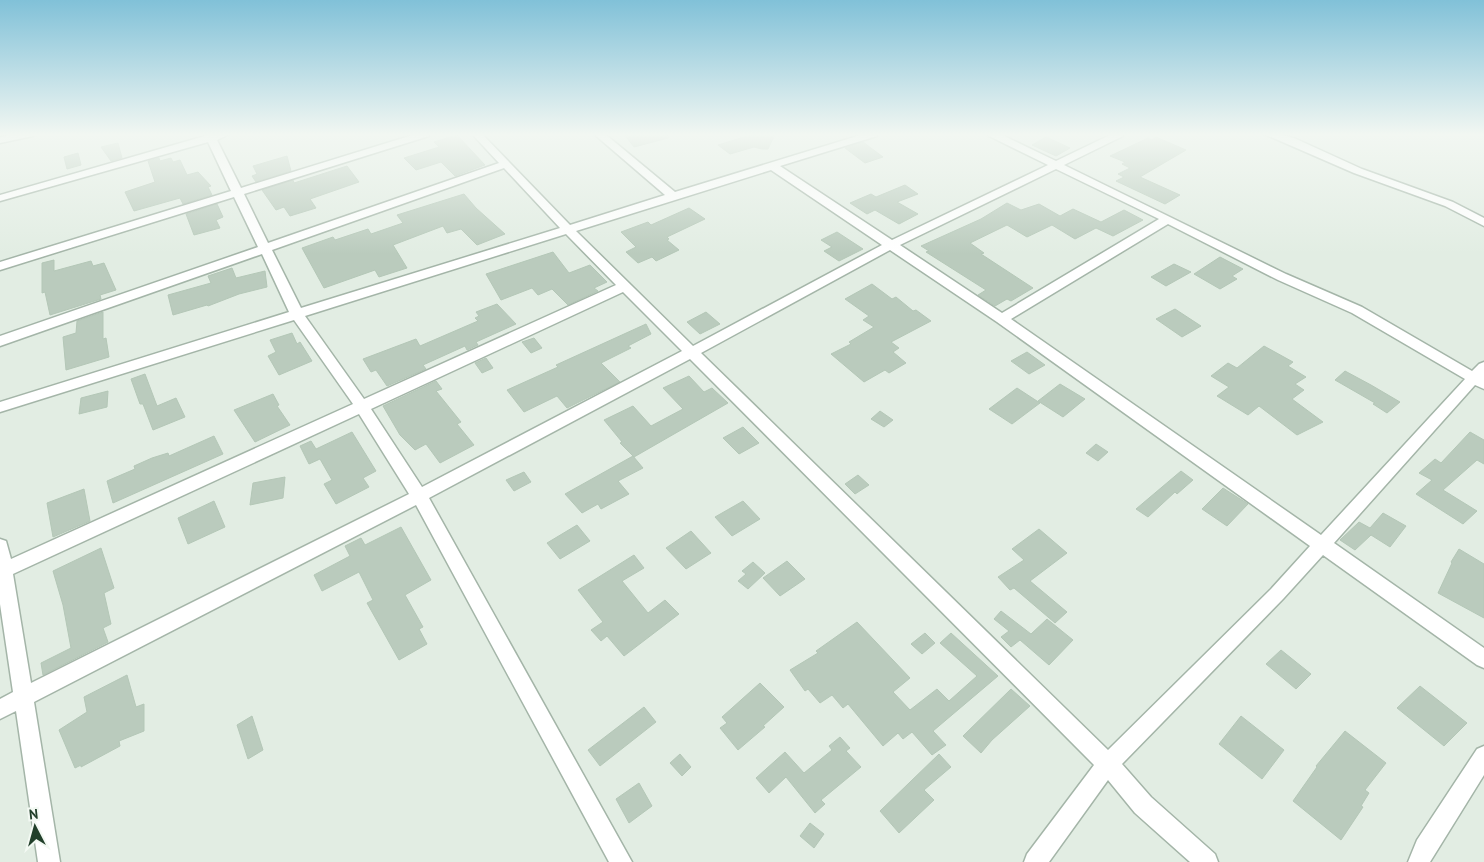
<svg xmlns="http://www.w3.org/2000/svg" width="1484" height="862" viewBox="0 0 1484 862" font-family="'PT Sans',sans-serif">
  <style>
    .building { fill: #bacbbd; stroke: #b4c7b7 }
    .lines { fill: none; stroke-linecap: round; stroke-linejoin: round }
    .street-casing { stroke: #a4b5a8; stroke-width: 3 }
    .street { fill: #fff; fill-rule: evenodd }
  </style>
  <rect width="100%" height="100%" fill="#e2ede3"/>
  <path class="building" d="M624 134H668V138L634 147Z
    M754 134H775L768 149H762L754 147 730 154 718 145Z
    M457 135 485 165 455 176 441 162 416 170 404 158 439 147 434 142Z
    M1046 137 1070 148 1056 156 1032 145Z
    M1156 137 1186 150 1140 177 1180 195 1165 204 1116 181 1124 177 1118 174 1130 168 1122 164 1125 162 1110 156 1148 138 1152 140Z
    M863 142 883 157 865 163 845 148Z
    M118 143 122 158 111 161 101 147Z
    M78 153 81 165 67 169 64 157Z
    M287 156 291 171 256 182 252 176 257 174 253 166Z
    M159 158 160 161 171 158 173 162 180 160 187 175 198 172 211 186 208 187 212 195 183 204 180 198 134 211 125 192 155 182 148 161Z
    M347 166 359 182 310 199 316 208 290 216 284 207 276 210 262 190 293 180 294 183Z
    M905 185 918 194 897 202 918 214 899 224 875 210 867 214 850 203 871 194 876 197Z
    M464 194 476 208 505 234 477 245 461 229 447 233 443 226 393 245 407 268 379 277 375 270 324 288 302 248 333 237 335 240 368 229 371 234 403 223 397 215Z
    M1007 203 1021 210 1039 204 1060 216 1073 209 1101 222 1124 210 1143 220 1113 236 1096 228 1075 239 1052 225 1027 237 1007 225 970 243 984 253 981 254 1033 288 1011 301 1007 299 995 306 978 295 986 290 926 252 929 251 921 246 981 219Z
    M217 204 223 217 216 220 220 228 194 235 186 214Z
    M689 208 705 219 667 237 669 239 667 240 679 250 656 261 652 257 638 263 626 252 636 247 621 232 648 222 651 225Z
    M837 232 863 249 839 261 824 251 832 247 821 240Z
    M553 252 569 273 590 265 607 282 594 288 598 291 568 305 552 289 538 295 532 288 501 300 486 274Z
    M1220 257 1243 269 1232 276 1237 279 1220 289 1194 274Z
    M54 260V271L91 261 93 266 104 263 116 290 100 295 101 299 50 315 45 292 42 293V263Z
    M1174 264 1191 272 1166 286 1151 277Z
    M232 268 236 278 265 271 267 287 239 294 208 306 207 305 173 315 168 295 211 283 208 276Z
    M872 284 892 299 896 297 913 311 916 310 931 321 891 342 899 348 893 352 906 363 889 373 885 370 864 382 831 354 851 344 849 342 874 327 863 320 869 316 845 299Z
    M497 304 516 324 476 342 478 345 467 350 465 346 423 365 426 369 387 386 376 370 371 372 363 359 416 339 420 346 478 321 475 318 479 316 476 312Z
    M1175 309 1201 326 1182 337 1156 319Z
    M103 312V339L106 338 109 357 66 370 63 337 76 333 77 321Z
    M706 312 720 324 700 334 687 322Z
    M646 324 651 334 628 346 631 348 601 363 620 382 587 398 567 408 557 396 524 412 507 390 558 367 556 365Z
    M292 333 297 344 300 342 312 361 279 375 268 356 276 352 270 340Z
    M534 338 542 348 531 353 522 342Z
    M1264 346 1293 362 1288 366 1306 377 1295 384 1304 390 1292 399 1323 422 1297 435 1259 406 1248 415 1217 396 1229 387 1211 376 1228 363 1237 368Z
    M1027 352 1045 365 1029 374 1011 361Z
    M486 358 493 368 482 373 475 363Z
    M1345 371 1371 385 1400 402 1387 413 1373 404 1375 403 1335 380Z
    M145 374 157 406 176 398 185 417 153 430 143 404H140L131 379Z
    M689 376 704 392 712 388 728 403 634 457 620 443 622 442 604 420 633 406 651 426 683 409 663 388Z
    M436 381 442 389 436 391 461 422 457 424 474 445 440 463 426 444 415 450 400 435 383 406Z
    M1060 384 1085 399 1063 417 1038 401Z
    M1017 388 1040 403 1012 424 989 409Z
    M108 391 107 407 79 414 81 398Z
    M273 394 279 405 277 406 290 425 255 442 234 410Z
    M880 411 893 420 884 427 871 419Z
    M743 427 759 443 739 454 723 438Z
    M352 432 376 471 363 478 369 487 336 504 324 484 332 480 320 459 309 464 300 446 311 441 316 449Z
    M1470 432 1484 440V464L1477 460 1443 490 1477 511 1463 524 1416 494 1432 480 1419 473 1435 459 1441 463Z
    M214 436 223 454 113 503 107 481 135 469 134 466 152 458 168 453 169 456Z
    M1096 444 1108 452 1098 461 1086 453Z
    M633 456 643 468 618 481 629 494 601 509 598 504 582 513 565 494Z
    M1181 471 1193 480 1177 494 1175 492 1148 517 1136 509Z
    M524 472 531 482 514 491 506 480Z
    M858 475 869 485 855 494 845 484Z
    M285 477 283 498 250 505 253 483Z
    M1223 488 1248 504 1227 526 1202 509Z
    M84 489 90 521 53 537 47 503Z
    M214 501 225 527 188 544 178 518Z
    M743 501 760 519 732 536 715 517Z
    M1383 513 1406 526 1390 547 1371 535 1355 550 1340 540 1359 522 1370 528Z
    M577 525 590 541 560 559 547 543Z
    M401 527 431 580 405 595 423 627 419 629 427 644 399 660 367 603 373 600 359 572 322 591 314 575 350 556 345 546 361 538 365 545Z
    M1039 529 1067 553 1030 581 1067 612 1055 623 1014 588 1010 590 998 577 1024 560 1012 549Z
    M691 531 711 553 686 569 666 548Z
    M101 548 114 588 104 593 111 624 103 628 108 642 43 675 41 663 71 648 63 605 53 571Z
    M1459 549 1484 564V618L1438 593 1452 563 1451 562Z
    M634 555 644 568 622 581 648 613 665 600 679 614 624 656 607 636 601 641 591 630 603 622 578 590Z
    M787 561 805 579 780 596 763 578Z
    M753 562 765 573 748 589 738 581 746 574 742 571Z
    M1001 611 1031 634 1047 619 1073 640 1049 665 1020 640 1011 647 1001 637 1009 631 994 619Z
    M857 622 910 678 893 692 910 710 937 689 949 701 977 676 940 643 951 633 998 676 933 731 946 745 932 755 912 732 903 739 898 733 883 746 848 704 843 708 832 695 820 703 808 689 805 691 790 670 818 653 816 651Z
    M925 633 935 643 922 654 911 644Z
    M1281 650 1311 674 1296 689 1266 664Z
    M127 675 136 707 144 704V731L119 741 120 746 81 767V765L75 768 59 730 87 712 84 697Z
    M760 683 784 707 763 726 765 727 738 750 720 728 727 723 722 717Z
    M1420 686 1467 723 1444 746 1397 708Z
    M1011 689 1030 706 992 740 981 753 963 736Z
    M644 707 656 722 600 766 588 750Z
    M252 716 263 750 248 759 237 725Z
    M1241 716 1284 750 1262 779 1219 744Z
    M1345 731 1386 763 1365 790 1369 793 1361 806 1363 807 1341 840 1293 801 1317 767 1316 766Z
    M840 737 850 748 846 751 861 767 821 800 825 804 815 813 786 777 769 793 756 778 785 752 804 773 832 750 829 746Z
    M680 754 691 767 682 776 670 763Z
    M939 754 951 767 924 790 934 800 899 833 880 811Z
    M639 783 652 806 629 823 616 799Z
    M810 823 824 834 814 848 800 836Z"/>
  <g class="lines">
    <g class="street-casing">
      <path id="street" d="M16 134H34L33 136 0 143V137Z
        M204 134H230L217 140 241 188 416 134H430L429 136 244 194 268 243 499 163 472 134H482L570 225 665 195 594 134H605L675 192 864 134H878L877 136 780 166 892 240 1048 165 989 136 988 134H1000L1056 161 1112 134H1124L1123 136 1064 165 1286 274 1362 307 1472 371 1479 364 1484 362V389L1475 385 1334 543 1484 648V668L1477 665 1323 555 1283 599 1122 764 1151 797 1215 854 1218 862H1190L1135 813 1108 780 1049 862H1024L1027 854 1094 765 690 359 429 498 632 862H609L416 505 34 702 60 862H38L16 711 0 719V699L13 692 0 604V539L6 541 11 559 353 404 294 320 0 412V402L289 312 262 254 0 346V336L258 247 234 197 0 270V262L231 191 208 142 0 201V195L205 136ZM504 168 560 228 301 308 272 250ZM1056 169 1159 219 1002 313 900 245ZM771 170 882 245 693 346 576 231ZM1168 224 1278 280 1352 313 1465 379 1321 535 1011 319ZM566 234 616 285 364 399 305 316ZM890 250 997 322 1310 546 1271 589 1108 750 701 353ZM623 292 682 351 422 487 371 409ZM359 414 409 494 31 683 13 574Z
        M1264 134H1279L1294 138 1362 169 1453 202 1484 218V226L1445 206 1354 173Z
        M1484 746V775L1430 862H1408L1417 840 1477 749Z"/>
    </g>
    <use href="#street" class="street"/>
  </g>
  <linearGradient id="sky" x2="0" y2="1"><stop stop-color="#81c1d8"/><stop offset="0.53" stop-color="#f2f7f2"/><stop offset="1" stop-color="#f2f7f2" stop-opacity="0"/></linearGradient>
  <rect width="1484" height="254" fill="url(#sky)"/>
  <g transform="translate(35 827) rotate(354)" stroke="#f3f9f3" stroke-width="4" paint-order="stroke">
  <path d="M0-4L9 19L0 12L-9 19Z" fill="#213f2a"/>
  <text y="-8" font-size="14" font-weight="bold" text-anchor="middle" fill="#213f2a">N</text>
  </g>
</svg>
